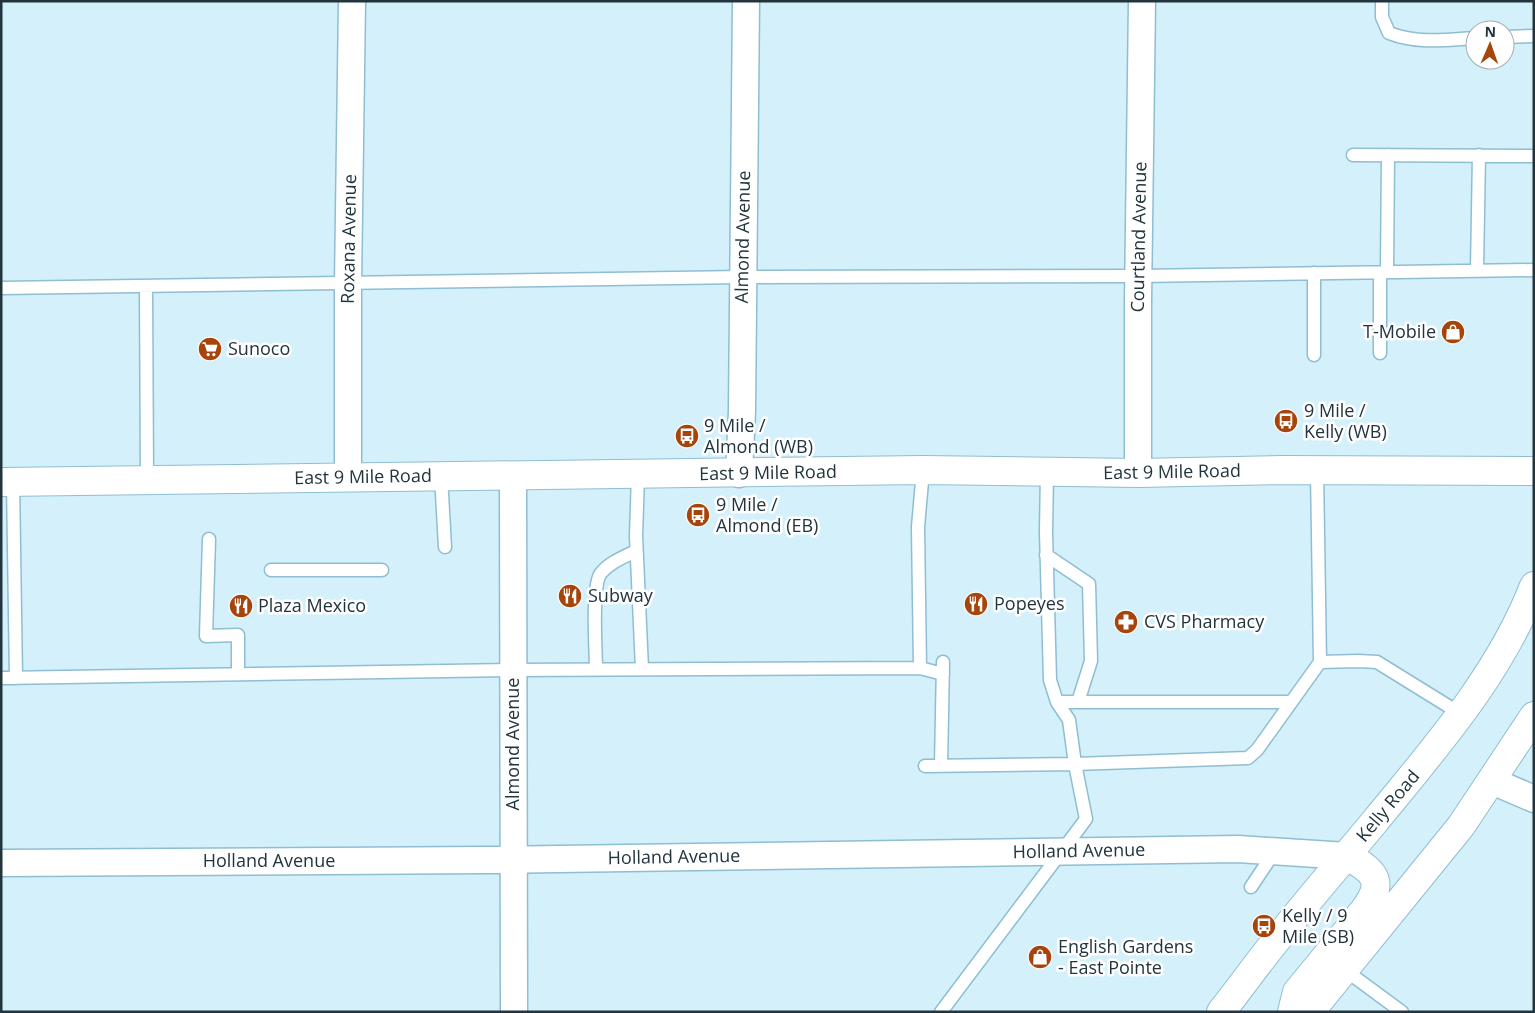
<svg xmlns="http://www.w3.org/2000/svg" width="1535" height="1013" viewBox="0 0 1535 1013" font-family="'Open Sans',sans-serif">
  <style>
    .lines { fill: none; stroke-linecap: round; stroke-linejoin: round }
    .service-casing { stroke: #8fbed1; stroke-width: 15 }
    .minor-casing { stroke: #8fbed1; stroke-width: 29 }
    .tertiary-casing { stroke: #8fbed1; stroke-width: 30 }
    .secondary-casing { stroke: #8fbed1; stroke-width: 30 }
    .service { stroke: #fff; stroke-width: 12 }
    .minor { stroke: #fff; stroke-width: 26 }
    .tertiary { stroke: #fff; stroke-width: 28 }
    .secondary { stroke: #fff; stroke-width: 28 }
    .labels { text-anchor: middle; stroke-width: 5; stroke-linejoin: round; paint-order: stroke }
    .street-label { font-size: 18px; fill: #22353d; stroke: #fff }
    .poi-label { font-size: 18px; fill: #22353d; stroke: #fff; text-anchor: start }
  </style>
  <rect width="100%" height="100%" fill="#d3f0fb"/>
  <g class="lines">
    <g class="service-casing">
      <path id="service" d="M1382 1V17L1389 33C1417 44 1445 40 1475 38
        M1505 37 1534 36
        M1353 155 1534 156
        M1477 270 1479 155
        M1387 272 1388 155
        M1380 273V353
        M146 286 147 480
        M1 288 742 277 1139 276 1534 270
        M1314 355V273
        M923 470 918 527 920 668 943 674
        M638 475 636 536 642 669
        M441 476 445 547
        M13 482 16 678
        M209 539 206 636 238 635V674
        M1046 555 1089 584 1091 661 1078 702
        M271 570H382
        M1320 662 1358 661 1377 662 1461 714
        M596 669C596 651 591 585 601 573 610 562 624 557 636 551
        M1 678 513 670 920 668
        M1057 702H1291
        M925 766 1075 764 1248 758 1257 750 1320 662 1317 470
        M941 766 943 662
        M1251 887 1275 851
        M1345 970 1402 1012
        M941 1012 1086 819 1075 764 1069 720 1057 702 1050 680 1046 532 1047 472"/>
    </g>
    <g class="minor-casing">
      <path id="minor" d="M1138 473V301L1142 1
        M739 474 742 411 746 1
        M513 476 514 1012
        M348 477V284L352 1
        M1492 781 1534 799
        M1 863 486 860 1238 849 1347 856"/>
    </g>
    <g class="tertiary-casing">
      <path id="tertiary" d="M1221 1012C1241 987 1259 961 1279 937 1310 897 1344 859 1376 820 1435 748 1500 674 1534 586
        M1292 1012 1297 992 1362 913C1385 883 1378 873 1347 856
        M1310 1012 1461 826 1534 716"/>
    </g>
    <g class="secondary-casing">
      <path id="secondary" d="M1 482 923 470 1138 473 1283 470 1534 471"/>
    </g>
    <use href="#service" class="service"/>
    <use href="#minor" class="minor"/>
    <use href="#tertiary" class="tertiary"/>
    <use href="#secondary" class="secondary"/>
  </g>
  <defs>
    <g id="shop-disc" transform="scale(1.25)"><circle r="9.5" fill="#a7440b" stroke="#fff"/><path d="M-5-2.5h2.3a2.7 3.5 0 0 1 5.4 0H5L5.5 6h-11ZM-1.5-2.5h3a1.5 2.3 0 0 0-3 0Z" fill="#fff"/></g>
    <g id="supermarket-disc" transform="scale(1.25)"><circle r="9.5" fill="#a7440b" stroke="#fff"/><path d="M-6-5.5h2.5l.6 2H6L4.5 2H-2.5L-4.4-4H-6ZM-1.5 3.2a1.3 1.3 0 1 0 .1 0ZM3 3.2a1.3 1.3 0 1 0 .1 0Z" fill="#fff"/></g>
    <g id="bus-disc" transform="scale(1.25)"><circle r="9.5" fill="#a7440b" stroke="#fff"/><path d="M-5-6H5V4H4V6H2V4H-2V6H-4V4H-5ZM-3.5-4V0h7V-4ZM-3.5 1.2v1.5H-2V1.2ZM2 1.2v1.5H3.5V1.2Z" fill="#fff"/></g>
    <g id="restaurant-disc" transform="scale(1.25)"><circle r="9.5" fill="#a7440b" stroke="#fff"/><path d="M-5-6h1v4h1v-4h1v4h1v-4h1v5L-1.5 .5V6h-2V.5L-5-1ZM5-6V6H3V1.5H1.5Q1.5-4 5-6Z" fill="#fff"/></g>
    <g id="pharmacy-disc" transform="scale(1.25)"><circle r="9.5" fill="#a7440b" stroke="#fff"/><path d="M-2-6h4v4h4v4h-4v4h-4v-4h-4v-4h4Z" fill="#fff"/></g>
  </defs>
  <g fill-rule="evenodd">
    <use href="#shop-disc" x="1453" y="332"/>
    <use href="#supermarket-disc" x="210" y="349"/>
    <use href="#bus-disc" x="1286" y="421"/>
    <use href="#bus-disc" x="687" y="436"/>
    <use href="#bus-disc" x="698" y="515"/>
    <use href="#restaurant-disc" x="570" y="596"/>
    <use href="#restaurant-disc" x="976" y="604"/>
    <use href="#restaurant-disc" x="241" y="606"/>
    <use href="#pharmacy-disc" x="1126" y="622"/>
    <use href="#bus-disc" x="1264" y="926"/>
    <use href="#shop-disc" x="1040" y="957"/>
  </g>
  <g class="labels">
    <g class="street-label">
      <text transform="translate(743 237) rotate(-89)" y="6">Almond Avenue</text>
      <text transform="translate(1139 237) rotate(-89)" y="6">Courtland Avenue</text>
      <text transform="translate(349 239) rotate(-89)" y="6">Roxana Avenue</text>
      <text transform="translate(1172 472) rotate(-1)" y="6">East 9 Mile Road</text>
      <text transform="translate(768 473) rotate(-1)" y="6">East 9 Mile Road</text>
      <text transform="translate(363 477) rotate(-1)" y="6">East 9 Mile Road</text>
      <text transform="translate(513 744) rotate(-90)" y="6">Almond Avenue</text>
      <text transform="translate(1388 806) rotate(-50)" y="6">Kelly Road</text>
      <text transform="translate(1079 851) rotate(-1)" y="6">Holland Avenue</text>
      <text transform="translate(674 857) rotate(-1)" y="6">Holland Avenue</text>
      <text x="269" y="867">Holland Avenue</text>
    </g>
    <g class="poi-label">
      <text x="1436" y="338" text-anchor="end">T-Mobile</text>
      <text x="228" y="355">Sunoco</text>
      <text x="1304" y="417">9 Mile /<tspan x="1304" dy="21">Kelly (WB)</tspan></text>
      <text x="704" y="432">9 Mile /<tspan x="704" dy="21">Almond (WB)</tspan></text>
      <text x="716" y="511">9 Mile /<tspan x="716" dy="21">Almond (EB)</tspan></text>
      <text x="588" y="602">Subway</text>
      <text x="994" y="610">Popeyes</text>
      <text x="258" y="612">Plaza Mexico</text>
      <text x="1144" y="628">CVS Pharmacy</text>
      <text x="1282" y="922">Kelly / 9<tspan x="1282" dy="21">Mile (SB)</tspan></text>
      <text x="1058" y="953">English Gardens<tspan x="1058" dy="21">- East Pointe</tspan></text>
    </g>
  </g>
  <rect width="1535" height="1013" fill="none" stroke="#22353d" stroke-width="5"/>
  <g transform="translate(1490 45) rotate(2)"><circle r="24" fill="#ffffff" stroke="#a7aeb1"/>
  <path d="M0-4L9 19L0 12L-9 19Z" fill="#a7440b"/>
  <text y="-8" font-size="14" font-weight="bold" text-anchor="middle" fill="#22353d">N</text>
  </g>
</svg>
